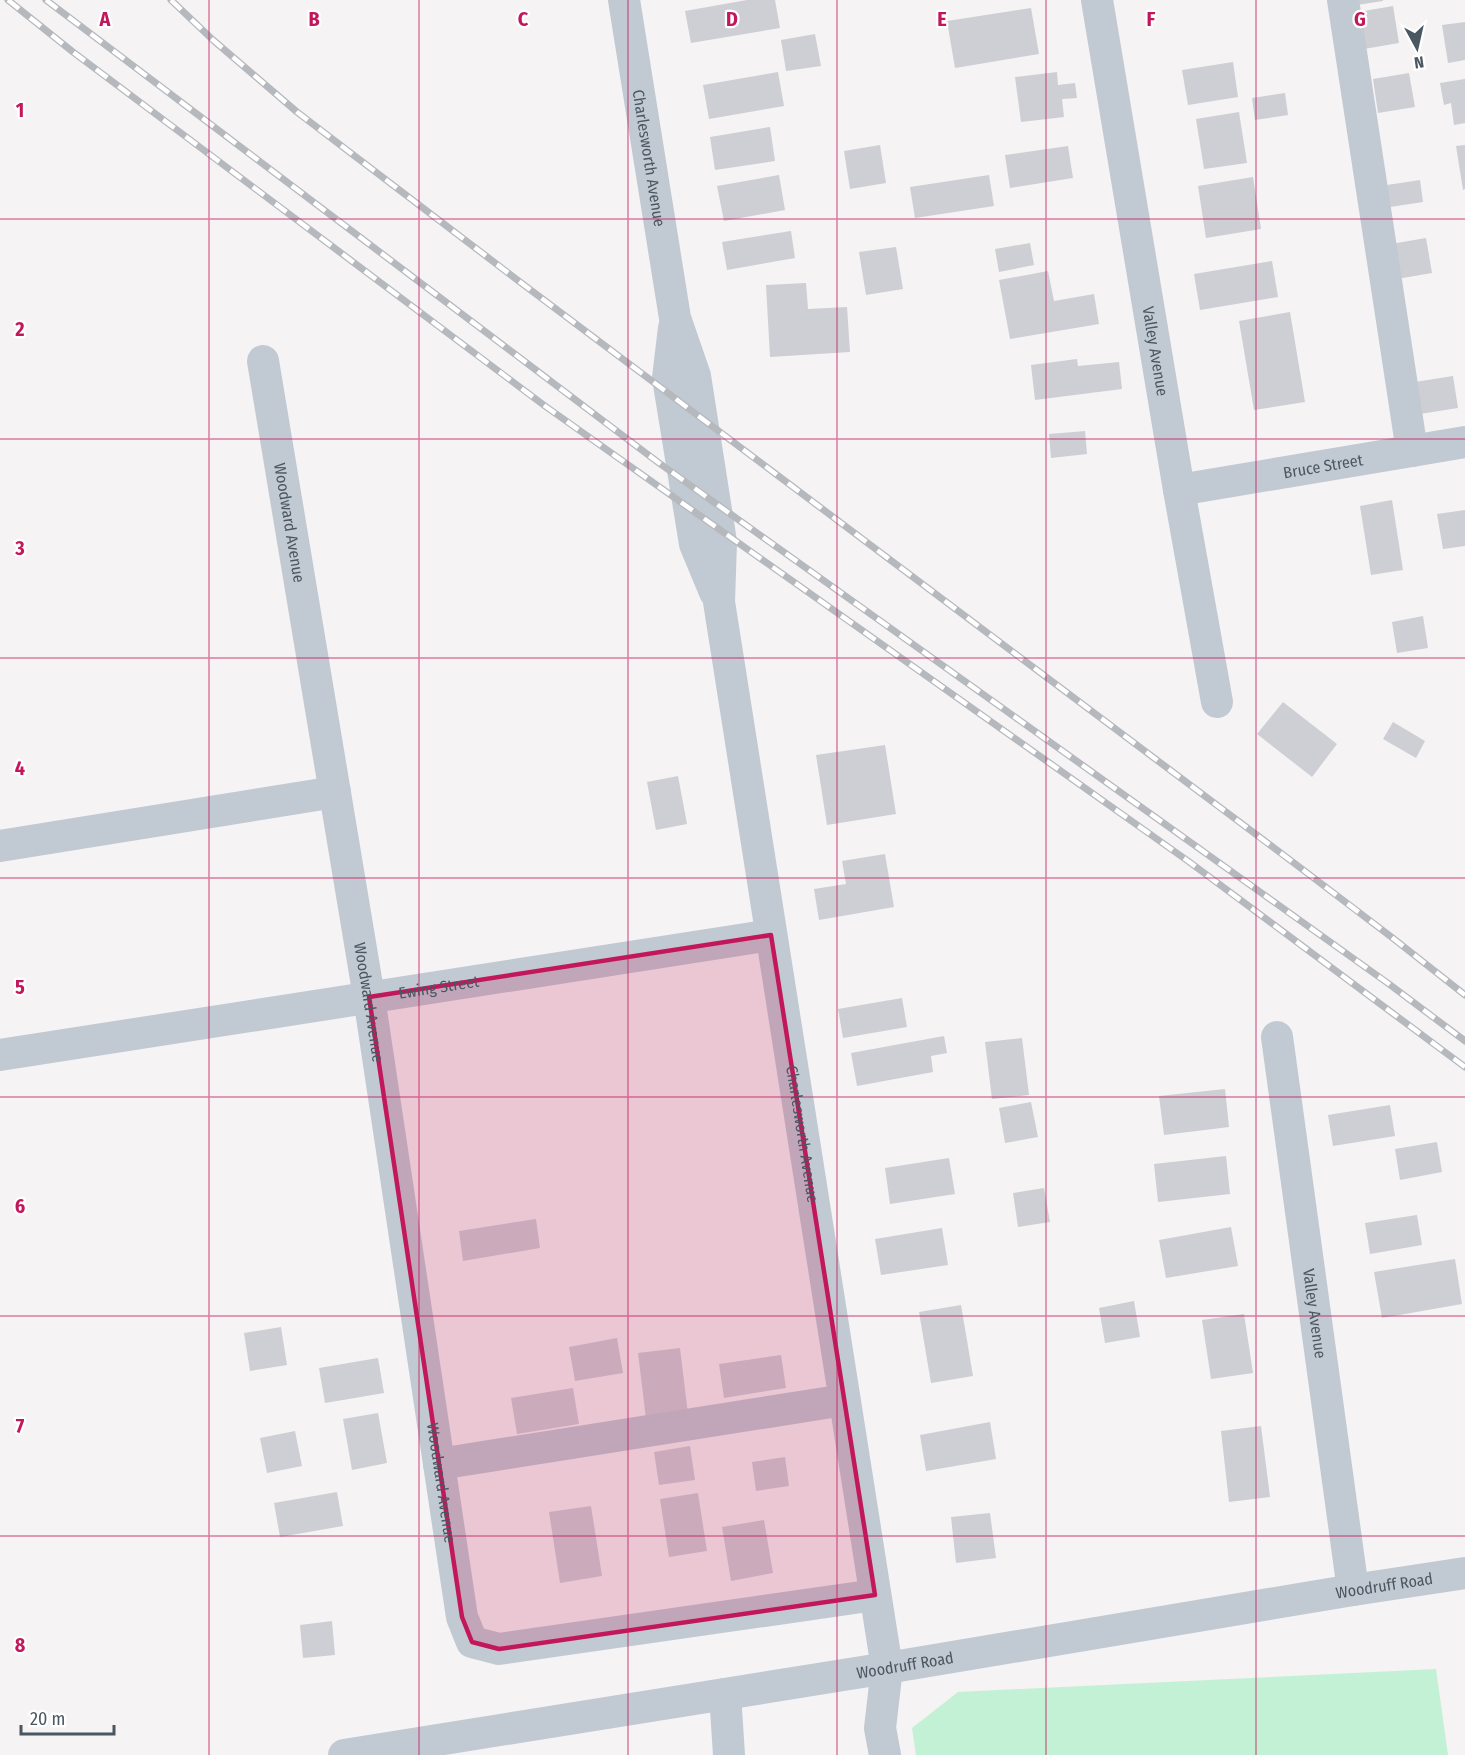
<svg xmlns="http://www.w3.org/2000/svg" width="1465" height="1755" viewBox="0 0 1465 1755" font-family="'Fira Sans Condensed',sans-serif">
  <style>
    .green { fill: #c3f1d5 }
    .building { fill: #cdcfd5 }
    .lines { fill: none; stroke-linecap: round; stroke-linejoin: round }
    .minor { stroke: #c1cad2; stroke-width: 32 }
    .rail-casing { stroke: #b5b8bd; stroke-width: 7 }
    .rail { stroke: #fff; stroke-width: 4.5; stroke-dasharray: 14; stroke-linecap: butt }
    .marked { fill: #c2185b; fill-opacity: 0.2; stroke: #c2185b; stroke-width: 4.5; stroke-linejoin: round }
    .grid { fill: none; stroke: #c2185b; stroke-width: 1.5; stroke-opacity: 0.55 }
    .labels { text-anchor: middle; stroke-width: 4.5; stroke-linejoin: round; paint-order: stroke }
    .street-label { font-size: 16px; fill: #4a5661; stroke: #fff }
    .grid-label { font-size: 20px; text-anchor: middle; font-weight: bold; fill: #c2185b; stroke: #fff; stroke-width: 4.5; stroke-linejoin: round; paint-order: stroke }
  </style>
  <rect width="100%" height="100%" fill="#f5f3f3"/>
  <path class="green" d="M1436 1669 1448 1755H916L912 1728 958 1692Z"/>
  <path class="building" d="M747 0H775L780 28 691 43 685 11Z
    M1356 0H1383V1L1357 5Z
    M1393 6 1399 43 1364 49 1358 12Z
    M1031 8 1039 54 955 68 947 21Z
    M1465 22V60L1448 63 1442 25Z
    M815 34 821 66 786 71 781 40Z
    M1233 62 1238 97 1188 105 1182 70Z
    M778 72 784 106 709 119 703 85Z
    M1057 72 1058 85 1075 83 1077 98 1062 99 1064 117 1021 122 1015 77Z
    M1409 73 1415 107 1378 113 1373 79Z
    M1465 79V123L1454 125 1451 103 1444 105 1440 83Z
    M1285 93 1288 115 1255 120 1252 98Z
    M1239 112 1247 163 1204 169 1196 119Z
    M770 127 775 161 715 170 710 137Z
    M880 145 886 183 850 189 844 151Z
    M1465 145V189L1463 190 1456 146Z
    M1068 146 1073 178 1010 188 1005 155Z
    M779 175 785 210 724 221 717 186Z
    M989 175 994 206 915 218 910 187Z
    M1253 177 1261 229 1206 238 1198 186Z
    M1420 180 1423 202 1390 207 1387 185Z
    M791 231 795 258 727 270 722 242Z
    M1426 238 1432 273 1397 279 1391 244Z
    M1030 243 1034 265 999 272 995 249Z
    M896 247 903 289 866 295 859 252Z
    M1272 261 1278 297 1200 310 1194 274Z
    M1048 271 1054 301 1094 294 1099 324 1010 339 999 280Z
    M806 283 808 309 847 307 850 352 770 357 766 285Z
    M1290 312 1305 402 1254 410 1239 321Z
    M1077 359 1078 366 1119 362 1122 389 1035 400 1031 365Z
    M1453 376 1458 408 1420 414 1415 382Z
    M1085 431 1087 454 1051 458 1049 434Z
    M1392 500 1403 570 1371 575 1360 506Z
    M1465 510V546L1443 549 1437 514Z
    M1423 616 1428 648 1397 653 1392 622Z
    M1283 702 1337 744 1312 777 1257 734Z
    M1393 722 1425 741 1416 758 1383 739Z
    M885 745 896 814 827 825 816 755Z
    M678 776 687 824 656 830 647 782Z
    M885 854 894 907 819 920 814 889 846 884 842 861Z
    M902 998 907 1027 843 1038 838 1009Z
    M944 1036 947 1053 931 1056 933 1072 857 1086 851 1053Z
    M1022 1038 1029 1095 992 1099 985 1042Z
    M1225 1089 1229 1127 1164 1135 1159 1096Z
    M1031 1102 1038 1137 1005 1143 999 1108Z
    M1390 1105 1395 1136 1333 1146 1328 1115Z
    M1437 1142 1442 1172 1400 1180 1395 1149Z
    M1226 1156 1230 1194 1158 1202 1154 1164Z
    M949 1158 955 1194 890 1204 885 1168Z
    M1044 1188 1050 1222 1018 1227 1013 1193Z
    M1417 1215 1422 1245 1370 1254 1365 1223Z
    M536 1219 540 1248 463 1261 459 1231Z
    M1231 1227 1238 1266 1166 1278 1159 1240Z
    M942 1228 948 1265 881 1275 875 1239Z
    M1455 1259 1462 1304 1382 1318 1374 1272Z
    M1134 1301 1140 1337 1105 1343 1099 1308Z
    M961 1305 973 1376 931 1383 919 1312Z
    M1244 1314 1253 1373 1211 1379 1202 1320Z
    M281 1327 287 1365 250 1371 244 1333Z
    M617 1338 623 1373 575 1381 569 1347Z
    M680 1348 688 1414 646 1419 638 1353Z
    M781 1355 786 1388 724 1398 719 1364Z
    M378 1358 384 1393 325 1403 319 1368Z
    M573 1388 579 1424 517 1434 511 1398Z
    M378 1413 387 1463 352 1470 343 1419Z
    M990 1422 996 1459 926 1471 920 1435Z
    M1261 1426 1270 1497 1229 1502 1221 1431Z
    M295 1431 302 1466 267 1473 260 1438Z
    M690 1446 695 1480 659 1485 654 1452Z
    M785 1457 789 1486 756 1491 752 1462Z
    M337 1492 343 1526 280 1537 274 1503Z
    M698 1493 707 1551 669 1557 660 1499Z
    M591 1506 602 1576 560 1583 549 1512Z
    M990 1513 996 1558 956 1563 951 1517Z
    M764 1520 773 1573 731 1581 722 1527Z
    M332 1621 335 1655 303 1658 300 1625Z"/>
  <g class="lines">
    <g class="minor">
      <path id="s1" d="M624 0 675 318 695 376 721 542 719 602 887 1668 880 1728 885 1755"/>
      <path id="s2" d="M1097 0 1179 490 1217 702"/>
      <path d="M1343 0 1412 451"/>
      <path d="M674 328 668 378 695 544 715 592"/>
      <path id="s3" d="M263 361 369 997 462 1617 472 1642 499 1649 875 1595"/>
      <path id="s4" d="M1179 490 1465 442"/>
      <path d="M0 846 335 792"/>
      <path id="s5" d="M1277 1037 1353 1590"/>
      <path id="s6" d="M0 1055 771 935"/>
      <path d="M439 1464 844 1400"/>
      <path d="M725 1694 729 1755"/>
      <path id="s7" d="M344 1755 887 1668 1353 1590 1465 1573"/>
    </g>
    <g class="rail-casing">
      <path id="rail" d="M8 0 73 52 545 406 1188 861 1465 1067
        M46 0 659 463 1389 984 1465 1041
        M171 0 213 40 297 112 524 285 1298 866 1394 939 1465 995"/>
    </g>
    <use href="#rail" class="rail"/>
  </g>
  <path class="marked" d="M771 935 875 1595 499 1649 472 1642 462 1617 369 997Z"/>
  <path class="grid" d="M209 0V1755M419 0V1755M628 0V1755M837 0V1755M1046 0V1755M1256 0V1755M0 219H1465M0 439H1465M0 658H1465M0 878H1465M0 1097H1465M0 1316H1465M0 1536H1465"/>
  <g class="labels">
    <g class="street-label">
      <text dy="6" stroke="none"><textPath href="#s1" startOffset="160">Charlesworth Avenue</textPath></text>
      <text dy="6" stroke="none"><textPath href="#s2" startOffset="356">Valley Avenue</textPath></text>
      <text dy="6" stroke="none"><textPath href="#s4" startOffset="146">Bruce Street</textPath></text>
      <text dy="6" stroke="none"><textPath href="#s3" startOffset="164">Woodward Avenue</textPath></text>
      <text dy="6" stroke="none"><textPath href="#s6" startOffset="444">Ewing Street</textPath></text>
      <text dy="6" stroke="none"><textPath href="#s3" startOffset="650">Woodward Avenue</textPath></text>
      <text dy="6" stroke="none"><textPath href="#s1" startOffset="1150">Charlesworth Avenue</textPath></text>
      <text dy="6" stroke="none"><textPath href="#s5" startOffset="279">Valley Avenue</textPath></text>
      <text dy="6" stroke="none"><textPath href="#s3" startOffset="1136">Woodward Avenue</textPath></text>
      <text dy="6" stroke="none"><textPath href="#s7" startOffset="1054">Woodruff Road</textPath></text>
      <text dy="6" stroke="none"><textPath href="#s7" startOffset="568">Woodruff Road</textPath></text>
    </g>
  </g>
  <g class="grid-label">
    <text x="105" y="26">A</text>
    <text x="314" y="26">B</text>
    <text x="523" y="26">C</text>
    <text x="732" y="26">D</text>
    <text x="942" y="26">E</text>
    <text x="1151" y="26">F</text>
    <text x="1360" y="26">G</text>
    <text x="20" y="117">1</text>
    <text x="20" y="336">2</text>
    <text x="20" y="555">3</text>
    <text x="20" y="775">4</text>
    <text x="20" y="994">5</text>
    <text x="20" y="1213">6</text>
    <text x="20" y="1433">7</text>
    <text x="20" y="1652">8</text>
  </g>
  <g transform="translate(1417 48) rotate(172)" stroke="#ffffff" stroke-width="4.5" paint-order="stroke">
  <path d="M0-4.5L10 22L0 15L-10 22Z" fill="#4a5661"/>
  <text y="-9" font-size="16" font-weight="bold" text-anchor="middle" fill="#4a5661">N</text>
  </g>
  <path d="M21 1725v9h93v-9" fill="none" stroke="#4a5661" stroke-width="3"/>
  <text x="30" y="1725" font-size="18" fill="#4a5661" stroke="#ffffff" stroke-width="4.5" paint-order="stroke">20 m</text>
</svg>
